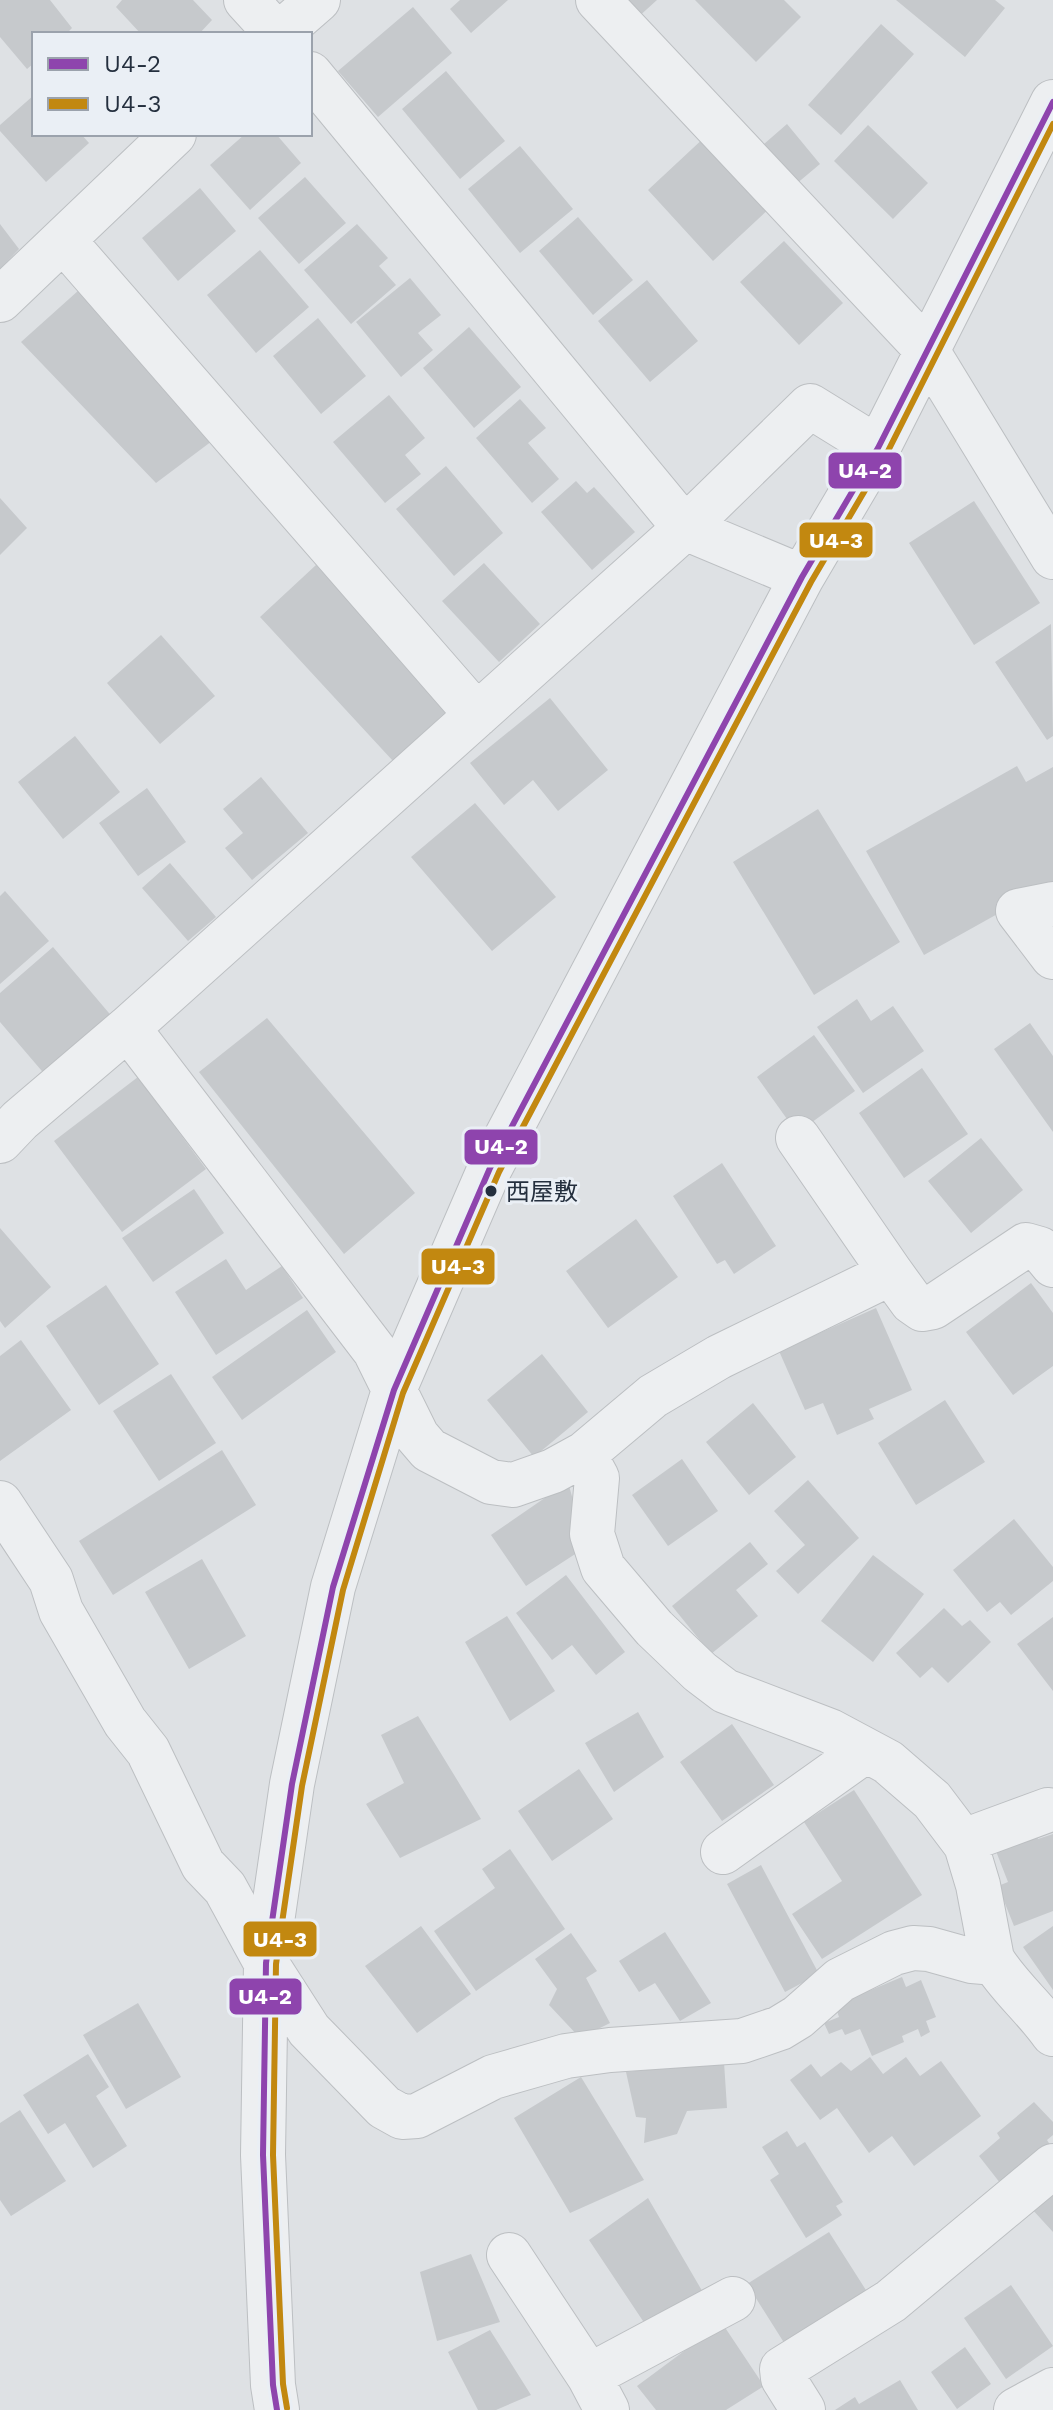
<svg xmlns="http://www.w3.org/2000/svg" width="1053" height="2410" viewBox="0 0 1053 2410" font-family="'Work Sans','Noto Sans JP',sans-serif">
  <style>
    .building { fill: #c6c9cc }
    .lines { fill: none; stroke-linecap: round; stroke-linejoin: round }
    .minor-casing { stroke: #bcbfc2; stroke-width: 46 }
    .minor { stroke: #edeff1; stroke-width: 44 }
    .bus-1-casing { stroke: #eaeff5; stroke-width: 12 }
    .bus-2-casing { stroke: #eaeff5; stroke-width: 12 }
    .bus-1 { stroke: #8e44ad; stroke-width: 6 }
    .bus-2 { stroke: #c28810; stroke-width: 6 }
    .bus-dot { fill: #242f3e; stroke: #eaeff5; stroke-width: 3 }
    .labels { text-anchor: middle; stroke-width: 6; stroke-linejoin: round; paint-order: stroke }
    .bus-label { font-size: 24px; fill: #242f3e; stroke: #eaeff5; text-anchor: start }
    .line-badge { stroke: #eaeff5; stroke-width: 3 }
    .badge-label { font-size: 22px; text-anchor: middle; font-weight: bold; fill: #fff }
  </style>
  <rect width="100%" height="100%" fill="#dee1e4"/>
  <path class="building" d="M0 0H50L72 28 66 34H34V63L27 69 0 37Z
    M122 0H193L212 20 199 34H141L116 7Z
    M460 0H508L471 33 450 9Z
    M619 0H657L636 19Z
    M695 0H784L801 17 756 62Z
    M896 0H995L1005 8 965 57Z
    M413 7 452 53 378 117 338 71Z
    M881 24 914 54 841 135 808 105Z
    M446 71 505 141 460 179 402 109Z
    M34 95V134H81L89 143 46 182 0 131V125Z
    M787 124 820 164 789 190 756 151Z
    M868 125 928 183 893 219 834 161Z
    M245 134H276L301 163 250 210 210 165Z
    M707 135 772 206 713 261 648 190Z
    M520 146 573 209 520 253 468 189Z
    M305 177 346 223 299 264 258 218Z
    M200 188 236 231 178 281 142 238Z
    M578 217 633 280 593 315 539 251Z
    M0 224 19 249 0 269Z
    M357 224 388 258 379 266 396 285 351 324 304 270Z
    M784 241 843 303 799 345 740 282Z
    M260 250 309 307 256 353 207 295Z
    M410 278 441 315 418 333 433 350 401 377 356 322Z
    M647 280 698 341 650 382 598 321Z
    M79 290 212 441 156 483 21 342Z
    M318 318 366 376 321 414 273 356Z
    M469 327 521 387 474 428 423 368Z
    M389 395 425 438 405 455 421 474 385 503 333 442Z
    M520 399 546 428 528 443 559 479 532 503 476 438Z
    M446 466 503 533 454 576 396 509Z
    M576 481 587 493 594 487 635 532 592 570 541 512Z
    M0 498 27 528 0 555Z
    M974 501 1040 603 974 645 909 543Z
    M484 563 540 624 499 662 442 601Z
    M316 565 449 709 393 761 260 617Z
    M1051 624 1053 736 1047 740 995 662Z
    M161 635 215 696 160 744 107 683Z
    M550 698 608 770 558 811 533 780 504 805 470 763Z
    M75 736 120 792 63 839 18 782Z
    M1017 766 1026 782 1053 767V883L924 955 866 851Z
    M261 777 308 833 252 880 225 848 243 833 223 809Z
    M147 788 186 842 138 876 99 823Z
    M475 803 556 897 492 951 411 857Z
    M818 809 900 942 814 995 733 862Z
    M170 863 216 917 188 941 142 888Z
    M5 891 49 941 0 984V896Z
    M53 947 114 1019 47 1077 0 1022V993Z
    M857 999 871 1021 893 1006 924 1051 863 1093 817 1027Z
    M267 1018 415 1193 344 1254 199 1072Z
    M1030 1023 1053 1056V1132L994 1049Z
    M814 1035 855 1091 797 1133 757 1077Z
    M922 1068 968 1134 904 1178 859 1113Z
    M138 1077 206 1169 122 1232 54 1141Z
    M981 1138 1023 1190 971 1233 928 1181Z
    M722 1163 776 1246 734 1274 725 1260 717 1264 673 1196Z
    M194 1189 224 1233 153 1282 122 1238Z
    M636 1219 678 1277 608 1328 566 1271Z
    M0 1228 51 1287 5 1328 0 1321Z
    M226 1259 246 1290 282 1266 303 1298 216 1355 175 1292Z
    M1031 1283 1053 1313V1366L1013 1395 966 1332Z
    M106 1285 159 1364 99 1405 46 1326Z
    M876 1308 912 1390 869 1409 874 1419 837 1435 823 1403 805 1410 779 1351Z
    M307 1310 336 1352 242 1420 212 1377Z
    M21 1340 71 1410 0 1461V1356Z
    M542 1354 588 1412 534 1457 487 1400Z
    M171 1374 216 1443 159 1481 113 1411Z
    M945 1400 985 1462 916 1505 878 1443Z
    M753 1403 796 1457 749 1495 706 1442Z
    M222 1450 256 1505 113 1595 79 1541Z
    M682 1459 718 1511 668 1546 632 1495Z
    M808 1480 859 1538 798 1594 776 1571 805 1545 774 1511Z
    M568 1482 586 1547 526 1586 491 1535Z
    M1014 1519 1053 1567V1581L1011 1615 1000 1602 987 1612 953 1570Z
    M750 1542 768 1564 736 1590 758 1616 711 1654 672 1606Z
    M873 1555 924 1594 873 1662 821 1621Z
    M202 1559 246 1636 189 1669 145 1592Z
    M566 1575 625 1652 596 1675 572 1645 552 1660 516 1613Z
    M944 1608 962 1626 970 1620 991 1642 948 1683 932 1667 920 1678 896 1653Z
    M507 1616 555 1691 510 1721 465 1642Z
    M1053 1617V1691L1017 1644Z
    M638 1712 664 1757 614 1792 585 1743Z
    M418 1716 481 1819 400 1858 366 1804 404 1783 381 1735Z
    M732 1724 774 1785 722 1821 680 1762Z
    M579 1769 613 1819 552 1861 518 1811Z
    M854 1790 922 1895 822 1959 792 1914 842 1881 804 1822Z
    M1035 1830 1038 1839 1053 1834V1911L1014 1926 998 1886 1008 1882 994 1846Z
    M510 1849 565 1929 476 1991 434 1931 495 1888 482 1869Z
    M761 1865 819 1974 785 1992 727 1884Z
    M421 1926 471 1994 417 2033 365 1966Z
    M1053 1926V1990L1023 1947Z
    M665 1932 711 2003 680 2021 655 1983 639 1992 619 1961Z
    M571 1933 597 1971 586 1978 610 2023 580 2038 549 2005 557 1989 535 1959Z
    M902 1977 906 1987 921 1980 936 2017 926 2021 930 2032 921 2037 918 2029 902 2036 904 2042 872 2056 860 2029 845 2035 842 2029 829 2034 824 2023 839 2017 835 2005Z
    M138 2003 181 2077 126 2109 83 2035Z
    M88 2054 109 2087 96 2096 127 2146 93 2168 65 2123 48 2134 23 2095Z
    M870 2057 883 2074 906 2057 920 2076 941 2061 981 2116 914 2166 892 2136 869 2153 837 2108 820 2120 790 2080 811 2064 821 2077 841 2062 851 2071Z
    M724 2062 727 2108 687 2111 677 2134 644 2143 646 2118 636 2117 626 2072Z
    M581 2077 644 2180 570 2213 514 2118Z
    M1034 2102 1053 2122V2135L1047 2140 1052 2148 1004 2188 979 2156 1000 2138 997 2133Z
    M20 2110 66 2181 11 2216 0 2200V2123Z
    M787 2131 797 2147 805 2142 843 2202 836 2206 842 2215 806 2238 770 2180 779 2174 762 2147Z
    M1053 2190V2232L1031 2208Z
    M648 2198 708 2301 649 2330 589 2240Z
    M829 2232 871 2298 788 2349 747 2284Z
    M471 2254 500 2322 437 2341 420 2272Z
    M1011 2285 1053 2346 1006 2379 964 2318Z
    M722 2323 764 2386 726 2410H656L637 2386Z
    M490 2330 531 2395 496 2410H478L448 2352Z
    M965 2347 991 2384 957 2409 931 2372Z
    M900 2380 918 2410H835L855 2397 859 2404Z"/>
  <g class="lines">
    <g class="minor-casing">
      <path id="minor" d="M246 0 277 34
        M598 0 926 349 1053 557
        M279 34 318 0
        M310 74 685 528 802 577
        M63 240 477 715
        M0 300 174 134
        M1053 904 1018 911 1053 957
        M128 1028 375 1351 417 1436 429 1450 491 1482 513 1485 553 1471 584 1454 653 1396 719 1357 891 1273
        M798 1138 891 1273 912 1302 922 1309 933 1307 1026 1245 1040 1249 1053 1265
        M0 1141 20 1120 128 1028 685 528 810 406 878 448
        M584 1454 597 1478 592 1534 603 1568 654 1628 700 1672 725 1691 830 1731 888 1762 932 1800 966 1845 978 1885 992 1959C1007 1985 1035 2008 1053 2034
        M0 1503 51 1580 61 1611 125 1722 148 1751 203 1865 225 1888 266 1963 309 2030 384 2107 402 2117 417 2116 493 2077 566 2056 610 2050 742 2041 780 2028 798 2017 840 1980 894 1953 913 1948 929 1949 972 1961 984 1962 992 1959
        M966 1845 980 1835 1048 1810
        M723 1852 865 1751
        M509 2255 589 2376 607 2410
        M589 2376 733 2299
        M277 2410 273 2385 263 2155 266 1963 292 1784 333 1587 394 1390 490 1168 802 577 878 448 1053 102
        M803 2410 783 2378 782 2369 891 2301 1053 2166
        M1016 2410 1053 2390"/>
    </g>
    <use href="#minor" class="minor"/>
    <g class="bus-1-casing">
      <path id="bus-1" d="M277 2410 273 2385 263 2155 266 1963 292 1784 333 1587 394 1390 490 1168 802 577 878 448 1053 102"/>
    </g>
    <g class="bus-2-casing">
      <path id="bus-2" d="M287 2408 283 2384 273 2155 276 1964 302 1786 343 1590 403 1393 499 1172 811 582 887 453 1053 124"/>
    </g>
    <use href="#bus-1" class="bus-1"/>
    <use href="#bus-2" class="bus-2"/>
  </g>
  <circle class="bus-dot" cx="491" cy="1191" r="7"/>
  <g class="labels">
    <g class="bus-label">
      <text x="506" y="1200">西屋敷</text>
    </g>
  </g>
  <g class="line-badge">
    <rect x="827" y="451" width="76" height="39" rx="8" fill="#8e44ad"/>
    <rect x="798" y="521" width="76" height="38" rx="8" fill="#c28810"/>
    <rect x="463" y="1128" width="76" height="38" rx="8" fill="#8e44ad"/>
    <rect x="420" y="1247" width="76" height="39" rx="8" fill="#c28810"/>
    <rect x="242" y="1920" width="76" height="38" rx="8" fill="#c28810"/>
    <rect x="228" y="1977" width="75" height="39" rx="8" fill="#8e44ad"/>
  </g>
  <g class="badge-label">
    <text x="865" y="478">U4-2</text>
    <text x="836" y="548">U4-3</text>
    <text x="501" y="1154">U4-2</text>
    <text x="458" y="1274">U4-3</text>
    <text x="280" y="1947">U4-3</text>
    <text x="265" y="2004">U4-2</text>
  </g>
  <rect x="32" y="32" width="280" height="104" fill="#eaeff5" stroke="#9ba2ac" stroke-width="2"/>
  <rect x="48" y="58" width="40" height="12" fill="#8e44ad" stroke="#9ba2ac" stroke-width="2"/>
  <text x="104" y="72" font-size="24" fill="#242f3e">U4-2</text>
  <rect x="48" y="98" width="40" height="12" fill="#c28810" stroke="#9ba2ac" stroke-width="2"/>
  <text x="104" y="112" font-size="24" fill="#242f3e">U4-3</text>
</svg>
